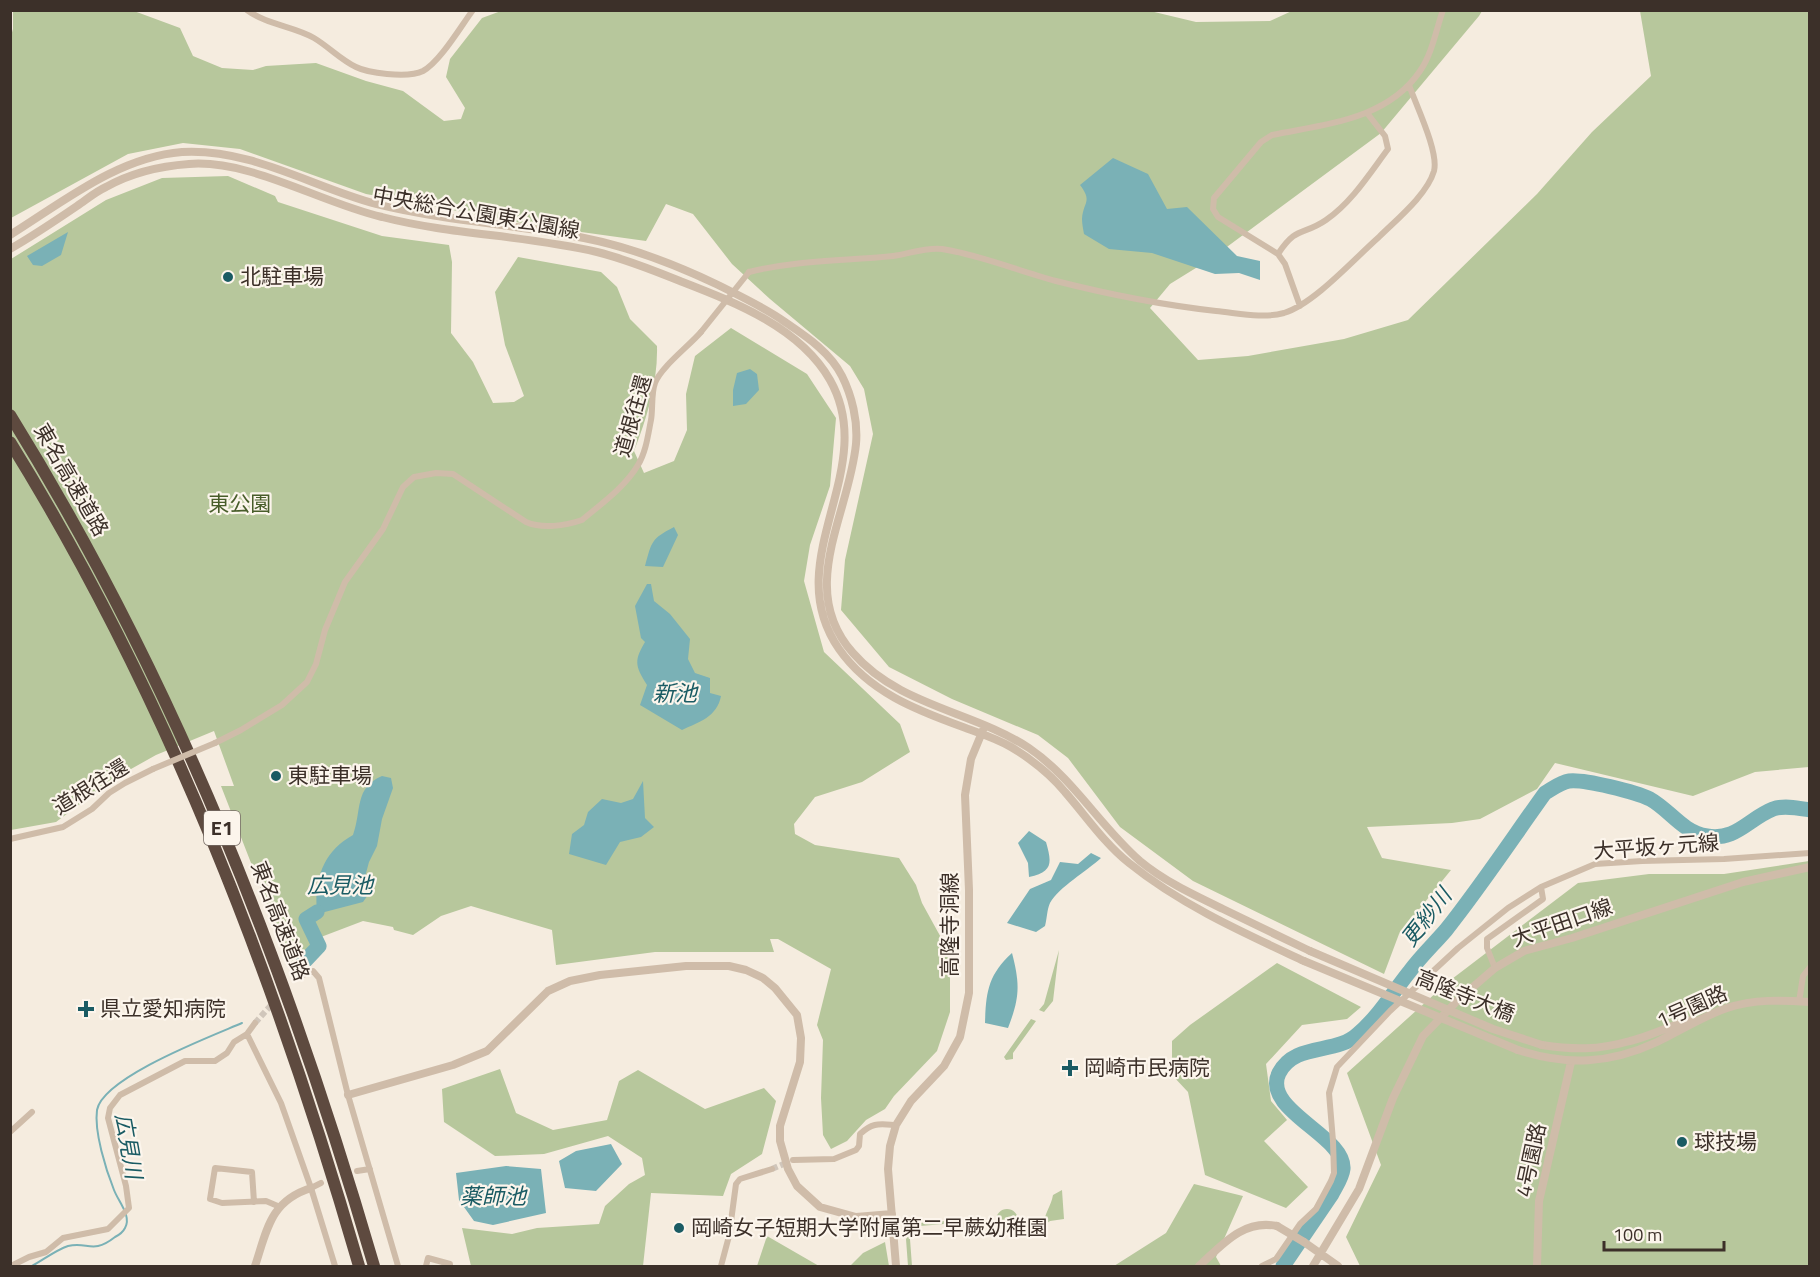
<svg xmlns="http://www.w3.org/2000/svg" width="1820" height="1277" viewBox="0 0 1820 1277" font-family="'Titillium Web','Noto Sans JP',sans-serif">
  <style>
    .green { fill: #b7c79c }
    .water { fill: #7ab1b6 }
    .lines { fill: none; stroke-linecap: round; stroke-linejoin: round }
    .stream { stroke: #7ab1b6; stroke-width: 2 }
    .river { stroke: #7ab1b6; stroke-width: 15 }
    .minor-tunnel { stroke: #d0c6bb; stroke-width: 6; stroke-dasharray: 6 3; stroke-linecap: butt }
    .minor { stroke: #cfbca9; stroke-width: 6 }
    .tertiary { stroke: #cfbca9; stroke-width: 8 }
    .motorway { stroke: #5e4a3f; stroke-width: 12 }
    .minor-bridge { stroke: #cfbca9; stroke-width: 6 }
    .tertiary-bridge { stroke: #cfbca9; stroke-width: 8 }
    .poi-dot { fill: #1a5b63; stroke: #fcf5ec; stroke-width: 2 }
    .labels { text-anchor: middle; stroke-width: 4.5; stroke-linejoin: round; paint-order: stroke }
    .shield { fill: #fcf5ec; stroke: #766b64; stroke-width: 1.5 }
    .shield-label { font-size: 20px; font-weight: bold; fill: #3c3029 }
    .street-label { font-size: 21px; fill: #3c3029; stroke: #fcf5ec }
    .poi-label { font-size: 21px; fill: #3c3029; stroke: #fcf5ec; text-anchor: start }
    .park-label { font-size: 21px; fill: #485d2a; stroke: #fcf5ec }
    .water-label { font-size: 22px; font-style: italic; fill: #1a5b63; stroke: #fcf5ec }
  </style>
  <rect width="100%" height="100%" fill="#f5ecdf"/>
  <path class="green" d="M1146 10 1196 22 1270 21 1294 10 1482 11 1479 16 1381 133 1212 258 1170 284 1150 308 1198 360 1248 356 1344 339 1408 320 1537 194 1592 132 1651 76 1640 11H1809V767L1755 772 1693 796 1555 763 1537 789 1480 819 1452 823 1367 827 1382 858 1451 870 1399 934 1384 974 1193 881 1120 827 1068 758 1038 735 952 699 889 667 841 610 845 560 873 434 864 389 850 366 770 299 732 264 693 214 666 204 646 241 538 226 366 194 240 149 183 143 128 154 11 218 10 39 13 29V11H134L180 28 193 56 222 68 253 70 266 66 316 63 366 81 403 91 444 121 461 119 465 108 446 77 450 59 482 18 501 11Z
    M228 176 275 196 278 202 382 236 449 245 452 262 451 333 473 362 493 403 514 402 524 396 505 345 495 292 518 257 601 272 617 287 630 319 657 346C658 382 647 418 634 451L644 473 674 461 687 430 686 394 695 356 731 328 807 374 836 418 830 486 810 545 804 581 824 652 900 724 910 752 862 782 815 797 794 824 795 834 815 845 899 858 916 885 922 903 950 954V1012L937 1051 894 1096 885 1109 866 1120 847 1141 831 1149 823 1135 821 1098 823 1040 817 1025 831 969 778 939H770L774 952H655L556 965 552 930 471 906 441 916 413 935 394 930 393 927 363 921 321 937 300 969 296 958 290 963 221 786H234L214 731 156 755 115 778 56 822 11 830V259L106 200 162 178Z
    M1809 861V1266H1360L1346 1237 1381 1165 1347 1073 1448 982 1578 883 1649 874H1724Z
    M1059 950 1053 1001 1044 1012 1039 1010 1044 1004Z
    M1277 963 1361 1007 1347 1019 1302 1025 1266 1064 1271 1101 1287 1120 1264 1141 1308 1187 1286 1208 1205 1175 1188 1092 1172 1075V1041L1190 1025Z
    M1031 1019 1036 1021 1013 1053V1059L1006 1060 1004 1057Z
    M500 1069 516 1113 553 1130 607 1120 619 1081 638 1070 705 1109 764 1088 776 1101 762 1154 731 1174 723 1196 651 1193 643 1266H471L462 1228 512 1234 537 1228 599 1224 605 1206 629 1184 645 1175 642 1158 608 1136 544 1154 495 1156 444 1122 442 1089Z
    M1194 1184 1243 1196 1216 1257 1221 1266H1114L1166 1233Z
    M1062 1190 1064 1219 1050 1221 1044 1225C1044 1213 1051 1207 1053 1195Z
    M996 1220a11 11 0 1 1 22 0a11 11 0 1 1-22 0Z
    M956 1220V1223L920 1226 910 1239 912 1266H908L906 1239 919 1223Z
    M767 1236 819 1266H757Z
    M885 1242 889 1266H850L863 1253Z"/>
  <path class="water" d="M1113 158 1148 174 1167 209 1187 207 1237 256 1260 261V280L1239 273 1215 274 1152 253 1109 249 1084 234C1083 229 1082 223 1082 219 1083 202 1093 202 1080 185Z
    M68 232 61 255 42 266 33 265 27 256Z
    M750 369 757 374 759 390 746 404 733 406V390L737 373Z
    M674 527 678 535 663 567 645 566C652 541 651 539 674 527Z
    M647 584H651L654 601 670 614 690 639 688 659 695 673 710 678V693L721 696C717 717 699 722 682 730L640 705 647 685C636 667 633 662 645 642L641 638 635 606Z
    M382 776 391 778 393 788 382 819 377 846 369 862 362 888 370 892 363 902 317 914C314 881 322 852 353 835 362 810 354 788 382 776Z
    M643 781 645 818 654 827 641 837 620 842 606 865 569 854 572 834 584 825 588 812 602 799 621 803 633 799Z
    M1029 831 1046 842C1052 863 1053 872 1029 877L1028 863 1018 843Z
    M1091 853 1101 858C1087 871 1059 887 1050 903 1047 909 1047 919 1045 926L1036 932 1007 923 1030 889 1051 880 1060 862 1078 864Z
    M1012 953C1020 984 1020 997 1008 1028L985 1023C986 992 988 975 1012 953Z
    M611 1144 622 1164 596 1191 565 1188 559 1161 576 1151Z
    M506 1166 541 1169 546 1213 493 1225 474 1221 459 1200 456 1173Z"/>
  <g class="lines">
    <path class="stream" d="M32 1266C43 1260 56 1250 68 1246 88 1241 92 1255 115 1237 119 1235 123 1232 125 1228 132 1216 118 1201 114 1190 106 1170 94 1132 97 1110 103 1077 212 1036 242 1023"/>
    <path class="river" d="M302 964 319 946 306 919 317 912
      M1283 1266 1332 1194C1336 1186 1342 1178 1343 1169 1346 1136 1261 1110 1279 1073 1295 1042 1336 1055 1358 1034 1379 1016 1393 992 1410 971 1421 956 1434 944 1446 930 1481 886 1512 839 1545 793 1552 789 1561 782 1569 781 1584 779 1636 792 1650 799 1670 810 1682 832 1707 836 1736 841 1748 819 1773 809 1784 805 1798 808 1810 810"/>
    <path class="minor-tunnel" d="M255 1023 273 1003
      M772 1169 788 1162"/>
    <path class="minor" d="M247 10C267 25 293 26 314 38 329 47 341 60 356 67 366 72 376 73 387 74 398 75 413 76 423 71 440 62 461 26 473 10
      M1278 254C1297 225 1303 236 1326 220 1352 202 1370 173 1388 149L1385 136 1367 113
      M749 272C797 260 845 261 893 256 909 254 925 247 942 249 981 255 1018 271 1056 281 1107 294 1163 305 1216 311 1238 313 1262 319 1284 313 1314 304 1355 258 1379 237 1396 220 1427 195 1434 171 1439 152 1416 105 1409 85
      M1300 306 1285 264 1278 254 1218 217 1213 209 1214 198 1261 142 1272 135C1325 124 1387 120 1420 71 1432 54 1436 30 1443 10
      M215 743 241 730 282 705 307 682 316 664 325 630 345 582 383 529 403 487 414 477 436 473 453 474 526 522C542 529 565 526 582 520 601 504 625 487 638 465 646 452 648 435 651 420 653 409 651 394 655 383 661 367 689 346 701 332
      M10 839 63 827 92 809 109 793 125 783 153 769
      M1495 968 1487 948V939L1543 899 1541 887
      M295 978 313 971 319 978 348 1095 398 1266
      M1799 1002 1803 976 1810 967
      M255 1023 247 1034 281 1103 311 1188 335 1266
      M10 1132 32 1112
      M793 1160 834 1159 856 1150 859 1146 860 1134C873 1122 879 1124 896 1125
      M357 1171 370 1169
      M311 1188 321 1183
      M254 1202 252 1172 215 1168 210 1199 222 1203 266 1201 280 1207
      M11 1266 29 1257 46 1252 63 1238 108 1229 129 1208 126 1186 108 1118 110 1108 120 1095 185 1061H215L227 1053 234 1042 247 1034
      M426 1266 428 1258 450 1264V1266
      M721 1266 729 1236 736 1184 740 1179 772 1169
      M1262 1266 1276 1259 1300 1224 1316 1209 1331 1181 1334 1173 1333 1141 1329 1093 1337 1067 1390 1011 1458 948 1508 908 1541 887 1595 864 1642 861 1724 859 1810 853"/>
    <path class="tertiary" d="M10 235C63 202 118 157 182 152 251 148 312 187 376 204 444 221 515 224 584 238 630 247 674 264 716 284 740 296 764 307 785 322 807 337 830 352 842 376 852 396 858 421 856 444 849 515 796 589 853 653 899 706 973 711 1029 748 1073 778 1100 826 1140 861 1164 881 1194 895 1223 909 1252 923 1281 937 1310 951
      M10 249C33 236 55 221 77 206 86 200 95 192 106 187 131 173 161 166 189 164 250 159 321 203 382 217 452 235 526 235 597 252 625 259 653 270 680 281 734 302 800 327 830 380 881 470 777 560 839 649 869 692 916 710 963 727 979 733 996 738 1011 747 1031 759 1050 774 1065 792 1086 816 1104 843 1129 863 1181 905 1244 933 1304 961
      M1542 1045C1574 1050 1598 1050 1630 1041 1651 1036 1671 1025 1692 1020
      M1518 1050C1567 1066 1610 1064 1657 1042 1680 1031 1703 1016 1727 1008 1754 999 1782 1000 1810 1002
      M348 1095 453 1065 487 1051 548 991 570 981 600 975 686 966H729L746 970 763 978 775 988 797 1015 801 1038 800 1062 780 1126V1141L788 1169 797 1186 820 1207 856 1217 892 1214
      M1304 1242 1338 1266
      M255 1266C267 1230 270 1201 311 1188
      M896 1266 888 1169 890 1146 896 1125 911 1101 944 1066 960 1037 969 993V890L965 795 971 759 983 730
      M1199 1266C1222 1245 1243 1219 1277 1226
      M1313 1266 1359 1189 1393 1098 1423 1036 1459 999 1495 968 1524 951 1572 938 1743 882 1810 867
      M1537 1266 1539 1201 1571 1062"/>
    <path class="motorway" d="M10 415C175 681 287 967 374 1266
      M10 442C168 697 276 979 359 1266"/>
    <path class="minor-bridge" d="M701 332 749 272
      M153 769 215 743"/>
    <path class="tertiary-bridge" d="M1310 951 1493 1029 1542 1045
      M1304 961 1518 1050
      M1277 1226 1304 1242"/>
  </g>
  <g class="poi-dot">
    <circle cx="228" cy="277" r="6"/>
    <circle cx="276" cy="776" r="6"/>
    <path d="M83 1000h6v6h6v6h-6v6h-6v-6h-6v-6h6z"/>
    <path d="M1067 1059h6v6h6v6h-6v6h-6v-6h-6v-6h6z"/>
    <circle cx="1682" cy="1142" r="6"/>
    <circle cx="679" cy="1228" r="6"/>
  </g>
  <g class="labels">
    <rect class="shield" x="204" y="811" width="36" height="34" rx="4.5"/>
    <g class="shield-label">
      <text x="222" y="835">E1</text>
    </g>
    <g class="street-label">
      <text transform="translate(476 213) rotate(10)" y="7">中央総合公園東公園線</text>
      <text transform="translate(633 416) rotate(-74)" y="7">道根往還</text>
      <text transform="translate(71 480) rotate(60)" y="7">東名高速道路</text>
      <text transform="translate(91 787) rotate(-32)" y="7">道根往還</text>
      <text transform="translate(1656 847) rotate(-4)" y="7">大平坂ヶ元線</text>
      <text transform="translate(280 921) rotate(69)" y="7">東名高速道路</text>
      <text transform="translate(1562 923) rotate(-19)" y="7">大平田口線</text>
      <text transform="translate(950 925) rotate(-90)" y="7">高隆寺洞線</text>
      <text transform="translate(1465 996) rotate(22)" y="7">高隆寺大橋</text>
      <text transform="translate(1692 1007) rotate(-24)" y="7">1号園路</text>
      <text transform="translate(1531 1160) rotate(-78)" y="7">4号園路</text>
    </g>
    <g class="poi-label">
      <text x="240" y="284">北駐車場</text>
      <text x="288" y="783">東駐車場</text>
      <text x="100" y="1016">県立愛知病院</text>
      <text x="1084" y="1075">岡崎市民病院</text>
      <text x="1694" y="1149">球技場</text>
      <text x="691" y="1235">岡崎女子短期大学附属第二早蕨幼稚園</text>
    </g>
    <g class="park-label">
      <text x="240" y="511">東公園</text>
    </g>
    <g class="water-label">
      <text x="675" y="701">新池</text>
      <text x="340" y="893">広見池</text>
      <text transform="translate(1426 917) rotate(-52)" y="8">更紗川</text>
      <text transform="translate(129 1146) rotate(80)" y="8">広見川</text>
      <text x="493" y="1204">薬師池</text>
    </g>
  </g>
  <rect width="1820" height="1277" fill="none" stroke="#3c3029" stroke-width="24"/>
  <path d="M1604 1241v9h120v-9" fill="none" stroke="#3c3029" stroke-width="3"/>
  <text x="1613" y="1241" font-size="18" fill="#3c3029" stroke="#fcf5ec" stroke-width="4.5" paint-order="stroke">100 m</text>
</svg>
